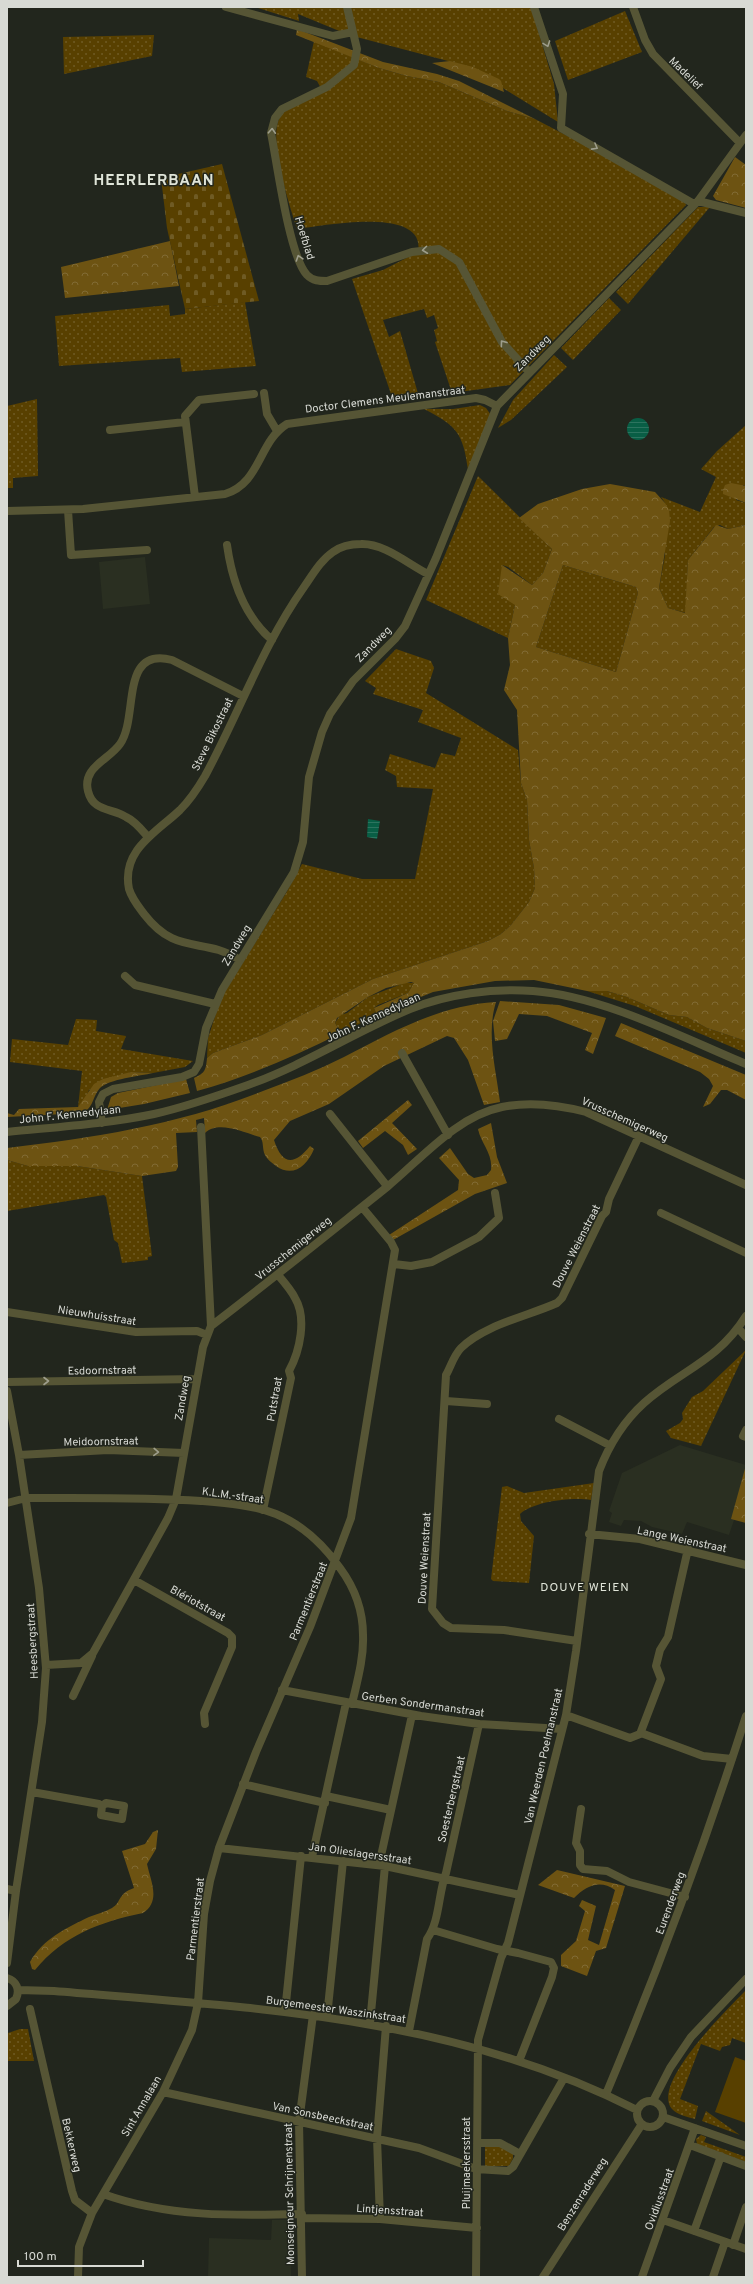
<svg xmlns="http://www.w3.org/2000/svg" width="753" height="2284" viewBox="0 0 753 2284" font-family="Overpass,sans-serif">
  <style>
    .built { fill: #2a2f21 }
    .grass { fill: url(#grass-dots) }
    .forest { fill: url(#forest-crowns); fill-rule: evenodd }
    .cemetery { fill: url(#cemetery-stones) }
    .green { fill: #584000 }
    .water { fill: url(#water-rules) }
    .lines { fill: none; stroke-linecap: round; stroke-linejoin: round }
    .minor { stroke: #565535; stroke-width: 8 }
    .oneway { stroke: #9e9e8c }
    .labels { text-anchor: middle; stroke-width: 3; stroke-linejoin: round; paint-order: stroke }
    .street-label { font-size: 11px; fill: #d8dad4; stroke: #22261d }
    .neighbourhood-label { font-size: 12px; letter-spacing: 1px; fill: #dfe4d8; stroke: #22261d }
    .district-label { font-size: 15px; font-weight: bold; letter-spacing: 1px; fill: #dfe4d8; stroke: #22261d }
  </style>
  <defs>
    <pattern id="grass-dots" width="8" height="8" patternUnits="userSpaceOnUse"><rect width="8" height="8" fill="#584000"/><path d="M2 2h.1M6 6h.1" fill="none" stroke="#6f5b24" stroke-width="1.8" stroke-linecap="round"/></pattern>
    <pattern id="forest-crowns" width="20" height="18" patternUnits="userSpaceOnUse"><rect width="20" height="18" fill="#6d5312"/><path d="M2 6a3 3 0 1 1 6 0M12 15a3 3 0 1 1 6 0" fill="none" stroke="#816b34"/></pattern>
    <pattern id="cemetery-stones" width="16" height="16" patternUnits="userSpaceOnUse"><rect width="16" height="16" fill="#584000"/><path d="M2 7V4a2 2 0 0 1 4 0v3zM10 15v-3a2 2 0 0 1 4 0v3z" fill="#6f5b24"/></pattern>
    <pattern id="water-rules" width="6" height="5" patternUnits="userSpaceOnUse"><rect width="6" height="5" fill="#095e45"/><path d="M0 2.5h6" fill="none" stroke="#2c745f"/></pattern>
  </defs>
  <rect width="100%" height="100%" fill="#22261d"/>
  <path class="built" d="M145 557 150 604 103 609 99 562Z
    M680 1445 746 1465 737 1511 729 1535 687 1522 682 1534 652 1527 641 1521 624 1520 621 1526 609 1522 612 1513 609 1511 622 1473Z
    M272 2220H290L291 2277H208L209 2238 271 2240Z"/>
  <path class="grass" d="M255 7H531L554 84 558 122 467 66 349 35 298 14 299 21Z
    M625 11 642 52 568 80 555 41Z
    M154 35 152 56 64 74 63 37Z
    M314 41 379 68 407 76 439 82 507 111 535 119 621 164 685 202 686 205 510 385 452 393 435 342 437 341 434 330 438 328 434 315 427 318 424 309 383 320 389 337 400 331 419 397 393 400 352 279 383 270 418 252C427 205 321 226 297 229 290 206 264 131 283 113 293 104 311 98 323 92L317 81 306 77Z
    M698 207H710L628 304 616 292Z
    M609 298 621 310 573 360 561 348Z
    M245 302 256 366 182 372 180 358 59 366 55 316 169 305 170 316 185 314V309Z
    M554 355 567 367 511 420 498 428 513 400Z
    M37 399 38 476 13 478V488H7V406Z
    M480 405 486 408 491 415 468 470C463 433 457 426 424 409H453Z
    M746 425V486L743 485 736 500 746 503V525L728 529 720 525 714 527 688 560 686 613 668 608 659 588 665 555V503L661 497 700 512 716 477 701 469 717 451Z
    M478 476 552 549 543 573 532 585 508 567 502 565 515 605 508 638 426 600Z
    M563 565 636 587 638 593 616 672 536 647Z
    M396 649 431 661 434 668 426 693 518 750 521 783 527 800 529 840 534 868 535 888 529 902 511 925 501 934 488 941 373 979 262 1035 213 1053 207 1058 208 1038 221 998 286 893 302 864 362 879H415L433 789 397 787 396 776 385 770 390 754 435 768 441 753 455 756 461 738 418 722 423 710 373 694 376 688 365 681Z
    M404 983H414L408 993 378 1005 374 1008 377 1015 341 1033 335 1023 340 1015 347 1013 368 997Z
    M587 991H607L627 997 669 1015 687 1017 707 1028 746 1041V1053L635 1006Z
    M76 1019 97 1020 96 1031 126 1036 121 1049 193 1061 185 1067 153 1073 131 1072 89 1090 86 1098 78 1107 82 1071 10 1062 12 1039 68 1045Z
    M7 1160 28 1166H77L142 1176 152 1256 148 1257V1260L122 1263 118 1243 114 1240 106 1197 104 1195 7 1211Z
    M746 1350 701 1446 671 1438 666 1431 680 1423 683 1419 682 1413 692 1397 703 1391Z
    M594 1483 591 1500C572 1497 535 1501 520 1514L521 1521 534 1536 529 1583 493 1581 491 1579 502 1487 507 1486 524 1493Z
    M746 1990V2043L732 2038 730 2045 722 2047 720 2051 701 2044 680 2099 698 2106 695 2119C688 2117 677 2115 672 2109 650 2084 729 2008 746 1990Z
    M20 2029H28L34 2061H7L8 2033Z
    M706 2111 740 2135 702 2121Z
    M701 2135 706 2137 704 2142 746 2157V2162L697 2144 696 2139Z
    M485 2146H499L513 2154V2158L509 2166H485Z"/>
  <path class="forest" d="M297 29 383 62 437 74 459 81 535 119 507 111 439 82 407 76 379 68 296 35Z
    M450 61 473 67 499 79 501 81 504 92 432 63Z
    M735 157 746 165V208L716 200 713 196Z
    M170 241 179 286 65 298 61 267Z
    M731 483 746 486V503L723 494V490L725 485Z
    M610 484 655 492 665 503 669 510 670 521 659 588 668 608 685 613 688 560 716 525 728 529 746 525V1041L707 1028 687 1017 669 1015 627 997 607 991H587L534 980 495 981 433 992 377 1015 374 1008 408 993 414 983 411 982 386 988 368 997 337 1018 335 1023 341 1033C295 1056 247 1077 197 1091L194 1078C205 1073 206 1070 207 1058L213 1053 262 1035 373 979 488 941 501 934 511 925 529 902 535 888 534 868 529 840 527 800 521 783 517 710 504 690 510 665 508 638 515 605 498 594 502 565 532 585 543 573 552 549 519 518 538 504 582 489ZM563 565 636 587 638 593 616 672 536 647Z
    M500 1001 559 1005 606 1018 593 1054 585 1050 592 1033 547 1016 519 1014 507 1039 495 1041 493 1021Z
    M496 1002C486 1034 496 1069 500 1102L484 1105 468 1060 454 1038 447 1036 384 1066 329 1104 290 1121 274 1140C282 1165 294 1166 310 1146L314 1149C307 1166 293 1178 276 1166 272 1163 267 1159 265 1155 262 1149 264 1141 260 1137 244 1133 219 1120 205 1133L204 1118 196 1120 197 1132 176 1133 178 1167 176 1171 142 1176 77 1166H28L7 1160V1148C94 1138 182 1124 263 1091 290 1081 318 1070 344 1057 392 1032 440 1005 496 1002Z
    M621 1023 746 1075V1100L727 1090H721L710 1104 703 1107 713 1086 709 1079 700 1072 615 1036Z
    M131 1072 153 1073C140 1076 109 1079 100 1088 92 1097 94 1108 82 1113L7 1117V1113L14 1115 19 1109 78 1107 94 1084 103 1079Z
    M186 1079 190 1093 144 1104 107 1110 111 1097 118 1093Z
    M408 1100 412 1105 392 1123 417 1149 408 1155 403 1145 385 1131 363 1148 358 1141Z
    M491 1123 497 1157 507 1183 475 1194 393 1240 389 1235 458 1190 459 1180 439 1158 450 1148 468 1174 474 1178 487 1175 491 1170C493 1153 481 1144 478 1129Z
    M746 1465V1523L731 1519Z
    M158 1830 156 1849 147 1864C151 1882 161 1901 143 1913 100 1922 64 1935 35 1970L32 1969 30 1962C43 1939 66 1928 89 1917 96 1914 105 1912 112 1908 122 1902 117 1894 134 1888L122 1851 145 1844 153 1832Z
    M557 1870 625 1886 606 1948 596 1951 587 1976 561 1966V1955L576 1941 585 1911 579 1906 582 1900 596 1906 588 1940 599 1945 615 1890C600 1879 586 1886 574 1898L538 1885Z"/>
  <path class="cemetery" d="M222 164 259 301 185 309 167 228 161 178Z"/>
  <path class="green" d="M735 2057 746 2061V2123L715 2112Z"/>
  <path class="water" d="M627 429a11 11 0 1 1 22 0a11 11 0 1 1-22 0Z
    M368 819 380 821 377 839 367 837Z"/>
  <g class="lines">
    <path class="minor" d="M226 7 333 36 353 32
      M347 7 357 49 354 65 327 87 282 109 275 118 271 133C277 162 289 256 307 275 313 281 319 281 327 281L412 252 439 249 459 262 502 342 529 372
      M534 7 563 94 561 128 694 204
      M633 7 645 40 653 54 740 143
      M698 201 746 213
      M264 393 267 414 277 431
      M110 430 185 422
      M195 497 185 416 199 400 254 394
      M68 510 71 555 147 550
      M7 511 83 509 225 494C261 483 258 442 287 424L476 398 485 400 497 406
      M227 545C232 581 244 616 272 640
      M148 837C142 830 135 821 126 817 112 808 93 812 88 791 82 767 109 760 120 744 139 718 119 646 172 660L243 696
      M240 960C203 936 177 957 144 914 138 906 132 899 129 889 121 850 157 832 180 810 190 800 198 788 205 776 239 713 263 645 304 587 313 574 321 560 333 552 341 546 351 544 361 544 384 543 408 564 428 574
      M125 976 135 985 215 1004
      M402 1053 448 1135
      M330 1114 387 1186
      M102 1123 99 1102 103 1094 113 1089 182 1077 194 1072 199 1064 206 1028 222 990 294 872 303 842 309 777 322 732 330 714 353 681 395 639 405 626 436 558 497 406 698 201 746 135
      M7 1132C56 1127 106 1124 154 1114 186 1107 217 1096 248 1085 304 1065 355 1032 410 1009 448 994 492 988 533 991 603 996 681 1037 746 1064
      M661 1213 746 1253
      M394 1264 411 1266 432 1262 479 1237 499 1218 495 1193
      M7 1312 136 1332 197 1331 207 1335
      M211 1326C270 1281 328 1234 387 1187 421 1159 457 1116 502 1107 531 1101 559 1105 586 1112L746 1185
      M738 1328 746 1337
      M7 1382 197 1379
      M7 1391 19 1455 39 1588 46 1668 42 1722 16 1891 7 1963
      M446 1401 487 1404
      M559 1419 609 1445
      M746 1430 743 1436 746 1437
      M19 1455 108 1450 184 1453
      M7 1503 26 1498C84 1498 143 1497 201 1501 226 1503 253 1505 276 1514 303 1525 323 1544 340 1568 354 1587 363 1611 363 1635 364 1658 357 1682 352 1704
      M263 1510 291 1378 289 1371C300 1351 307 1318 295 1298 291 1290 284 1282 278 1275
      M589 1534 640 1539 746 1565
      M134 1580 228 1633 232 1637V1647L204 1713 205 1724
      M577 1641 504 1630 451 1628 443 1623 432 1609 446 1375C451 1366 454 1355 461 1348 484 1325 528 1316 557 1303L562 1298 602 1216 606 1212 609 1199 639 1136
      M46 1665 81 1663 93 1653 168 1518 176 1499 203 1347 211 1326 201 1127
      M282 1690 421 1716 479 1724 562 1729
      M73 1696 92 1656
      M566 1715 630 1738 640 1734 661 1679 656 1666 660 1650 668 1637 688 1549
      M641 1733 703 1756 732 1759
      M243 1784 325 1803
      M32 1792 99 1804 102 1806 101 1815 122 1819 124 1806 106 1803 102 1806
      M326 1796 391 1810
      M581 1809 576 1843 580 1851V1865L583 1869 607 1871 629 1882 685 1897
      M219 1848 385 1866 520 1895
      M312 1857 346 1703
      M379 1865 412 1715
      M7 1889 16 1891
      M433 1930 497 1949 518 1953 551 1962 554 1968 552 1977 519 2061
      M7 1978C17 1981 20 1990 16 1999L7 2006
      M18 1990 54 1991C255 2008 453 2016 637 2110
      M30 2009 72 2191 75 2200 92 2213
      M285 2012 301 1856
      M327 2017 343 1861
      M370 2023 385 1866
      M409 2031 427 1939C440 1921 438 1894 446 1873L479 1724
      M163 2092 419 2148 476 2169 508 2171 513 2167 564 2078
      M606 2094C658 1970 705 1844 746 1716
      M637 2114a13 13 0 1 1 26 0a13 13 0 1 1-26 0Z
      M653 2101 670 2068 691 2037 746 1979
      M663 2117 746 2146
      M477 2143H500L520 2154
      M690 2145 746 2166
      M103 2194C167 2217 234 2216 302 2214
      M302 2218 380 2219 477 2228
      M380 2219 377 2138 386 2026
      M663 2220 746 2249
      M694 2231 721 2156
      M733 2245 746 2207
      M78 2277 79 2247 92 2213 163 2092 192 2030 198 2003 204 1914 210 1881 219 1848 256 1752 310 1627 351 1518 395 1250 391 1242 362 1207
      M302 2277 299 2122 313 2015
      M476 2277 478 2040 501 1958 508 1943 566 1715 576 1651 599 1471C609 1445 623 1422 644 1403 681 1370 717 1362 746 1316
      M543 2277 642 2124
      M642 2277 695 2128
      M713 2277 725 2242"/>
  </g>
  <defs><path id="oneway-chevron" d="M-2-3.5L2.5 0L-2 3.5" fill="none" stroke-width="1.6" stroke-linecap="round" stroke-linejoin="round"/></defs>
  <g class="oneway">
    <use href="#oneway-chevron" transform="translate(547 44) rotate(70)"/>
    <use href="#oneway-chevron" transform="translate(272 131) rotate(-87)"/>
    <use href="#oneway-chevron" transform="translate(595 147) rotate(29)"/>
    <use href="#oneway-chevron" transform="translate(425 250) rotate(173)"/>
    <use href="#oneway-chevron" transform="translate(299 258) rotate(-108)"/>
    <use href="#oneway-chevron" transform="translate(503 343) rotate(-126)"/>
    <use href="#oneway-chevron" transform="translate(46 1381)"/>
    <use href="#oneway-chevron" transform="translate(156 1452) rotate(2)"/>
  </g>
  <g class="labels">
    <g class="street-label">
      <text transform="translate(686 73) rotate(44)" y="4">Madelief</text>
      <text transform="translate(305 238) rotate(73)" y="4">Hoefblad</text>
      <text transform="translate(532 353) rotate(-45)" y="4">Zandweg</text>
      <text transform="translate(385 399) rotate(-7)" y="4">Doctor Clemens Meulemanstraat</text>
      <text transform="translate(373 644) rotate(-45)" y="4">Zandweg</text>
      <text transform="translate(212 734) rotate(-64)" y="4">Steve Bikostraat</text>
      <text transform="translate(236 945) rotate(-59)" y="4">Zandweg</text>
      <text transform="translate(373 1017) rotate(-25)" y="4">John F. Kennedylaan</text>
      <text transform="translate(70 1114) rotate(-6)" y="4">John F. Kennedylaan</text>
      <text transform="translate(625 1119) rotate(24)" y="4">Vrusschemigerweg</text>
      <text transform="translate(576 1246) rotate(-63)" y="4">Douve Weienstraat</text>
      <text transform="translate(293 1248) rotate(-39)" y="4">Vrusschemigerweg</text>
      <text transform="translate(97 1315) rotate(9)" y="4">Nieuwhuisstraat</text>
      <text transform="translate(102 1370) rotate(-1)" y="4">Esdoornstraat</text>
      <text transform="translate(182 1398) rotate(-80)" y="4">Zandweg</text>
      <text transform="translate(274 1399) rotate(-80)" y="4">Putstraat</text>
      <text transform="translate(101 1441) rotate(-1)" y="4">Meidoornstraat</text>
      <text transform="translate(233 1495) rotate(8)" y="4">K.L.M.-straat</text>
      <text transform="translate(682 1539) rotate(12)" y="4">Lange Weienstraat</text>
      <text transform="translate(424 1558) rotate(-87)" y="4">Douve Weienstraat</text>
      <text transform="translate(308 1601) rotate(-68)" y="4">Parmentierstraat</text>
      <text transform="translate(198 1603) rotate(29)" y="4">Blériotstraat</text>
      <text transform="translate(32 1641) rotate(-93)" y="4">Heesbergstraat</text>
      <text transform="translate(423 1704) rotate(8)" y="4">Gerben Sondermanstraat</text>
      <text transform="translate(543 1756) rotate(-77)" y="4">Van Weerden Poelmanstraat</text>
      <text transform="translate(451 1799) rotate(-77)" y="4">Soesterbergstraat</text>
      <text transform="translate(360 1853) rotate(8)" y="4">Jan Olieslagersstraat</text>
      <text transform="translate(670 1903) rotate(-70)" y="4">Eurenderweg</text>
      <text transform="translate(195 1919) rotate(-83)" y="4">Parmentierstraat</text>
      <text transform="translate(336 2009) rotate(8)" y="4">Burgemeester Waszinkstraat</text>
      <text transform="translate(141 2106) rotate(-60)" y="4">Sint Annalaan</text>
      <text transform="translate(323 2116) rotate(12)" y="4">Van Sonsbeeckstraat</text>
      <text transform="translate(72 2145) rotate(77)" y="4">Bekkerweg</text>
      <text transform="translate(466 2163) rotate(-90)" y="4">Pluijmaekersstraat</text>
      <text transform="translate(289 2194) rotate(-91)" y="4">Monseigneur Schrijnenstraat</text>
      <text transform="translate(582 2194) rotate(-58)" y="4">Benzenraderweg</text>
      <text transform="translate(659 2199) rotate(-70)" y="4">Ovidiusstraat</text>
      <text transform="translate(390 2210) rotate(4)" y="4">Lintjensstraat</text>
    </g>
    <g class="neighbourhood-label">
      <text x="585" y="1591">DOUVE WEIEN</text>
    </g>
    <g class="district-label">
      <text x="154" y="185">HEERLERBAAN</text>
    </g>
  </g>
  <rect width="753" height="2284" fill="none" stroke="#d8dad4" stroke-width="16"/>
  <path d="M18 2260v6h125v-6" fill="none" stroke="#d8dad4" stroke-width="2"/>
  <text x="24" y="2260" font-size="12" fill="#d8dad4" stroke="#22261d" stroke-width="3" paint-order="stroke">100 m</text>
</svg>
